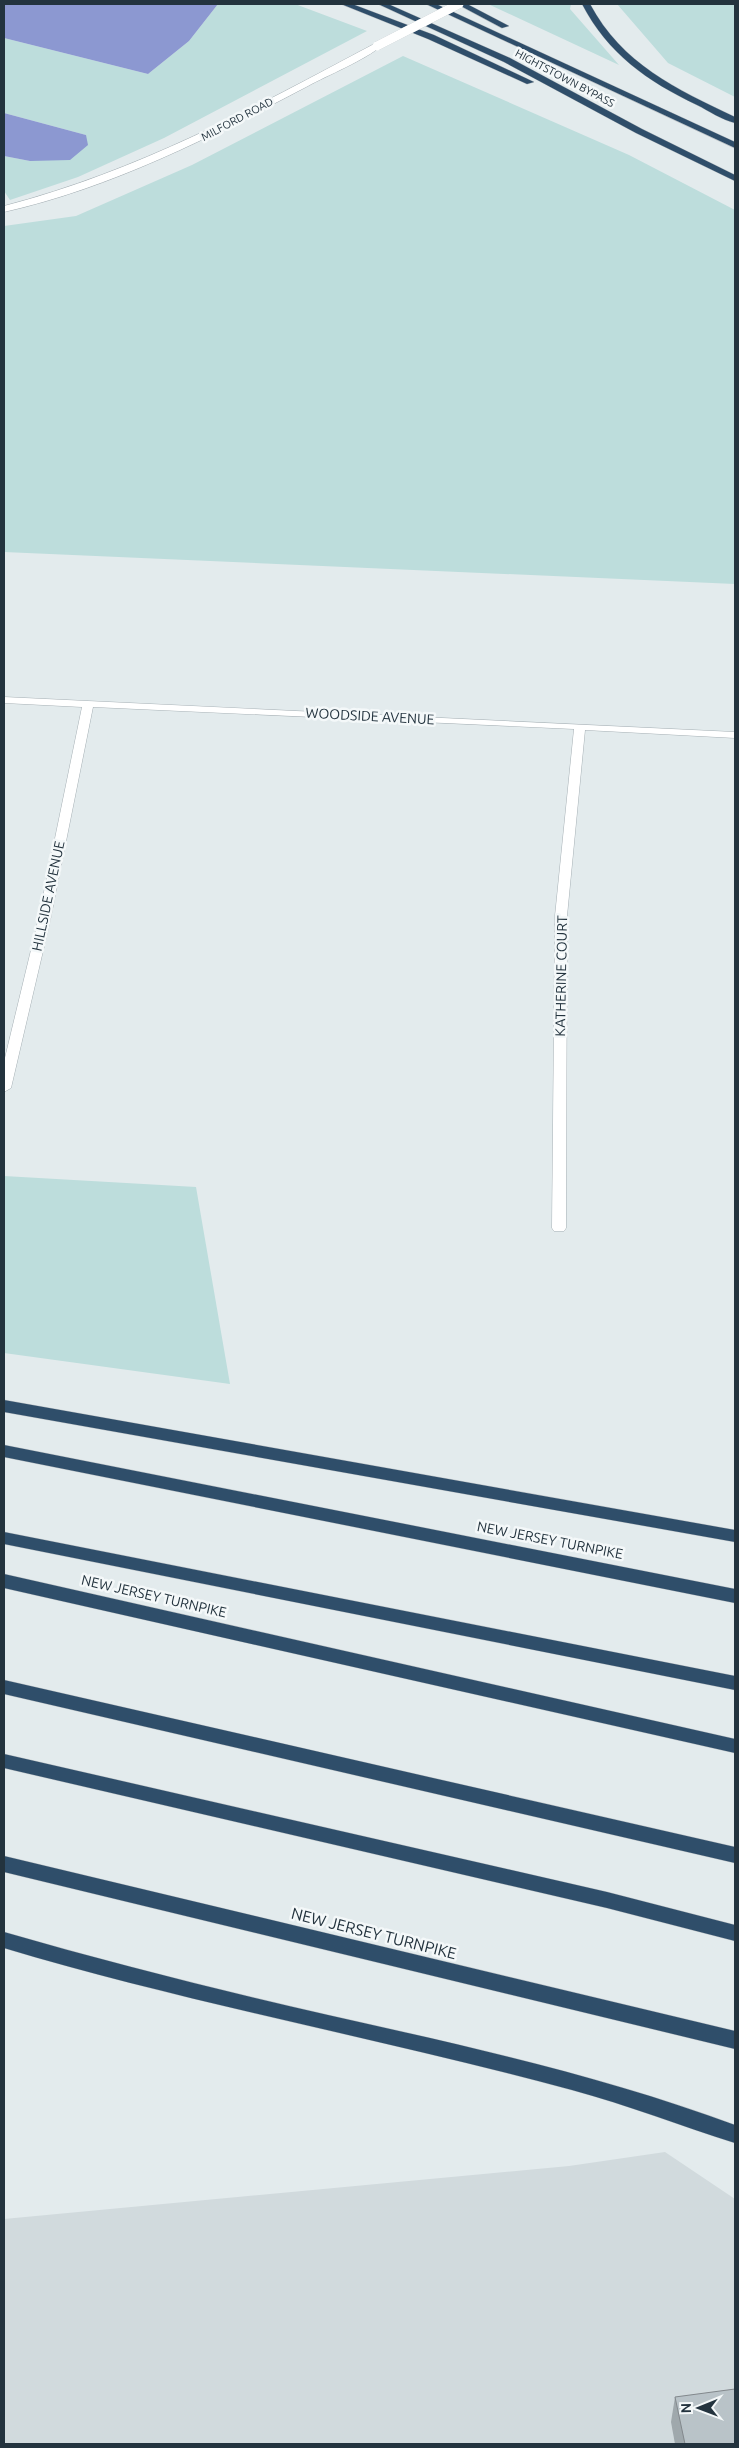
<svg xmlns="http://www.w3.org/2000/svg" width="739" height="2448" viewBox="0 0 739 2448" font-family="Ubuntu,sans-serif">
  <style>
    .built { fill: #d1dadd }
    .green { fill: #bddddc }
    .water { fill: #8c98d1 }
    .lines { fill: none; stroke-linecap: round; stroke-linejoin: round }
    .minor-casing { stroke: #a6b0b5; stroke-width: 1 }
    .tertiary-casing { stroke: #a6b0b5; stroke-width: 1 }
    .motorway-casing { stroke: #c1c6c9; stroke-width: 1 }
    .minor { fill: #fff; fill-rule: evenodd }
    .tertiary { fill: #fff; fill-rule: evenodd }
    .motorway { fill: #2f4e6a; fill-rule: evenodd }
    .tertiary-bridge-casing { stroke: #a6b0b5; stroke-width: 9; stroke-linecap: butt }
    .tertiary-bridge { stroke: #fff; stroke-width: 9 }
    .wall { fill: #9fa8ac }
    .building { fill: #b9c3c8; stroke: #82888c }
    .labels { text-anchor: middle; stroke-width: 5; stroke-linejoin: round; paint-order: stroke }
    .far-street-label { font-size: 11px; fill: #23333e; stroke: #f4f8f9 }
    .street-label { font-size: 14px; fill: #23333e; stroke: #f4f8f9 }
    .near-street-label { font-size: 16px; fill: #23333e; stroke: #f4f8f9 }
  </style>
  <rect width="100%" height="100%" fill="#e3ebed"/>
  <path class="built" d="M665 2152 735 2199V2444H4V2219L569 2166Z"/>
  <path class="green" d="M218 4H295L367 31 164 138 78 177 10 200 4 191V156L30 161 86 135 4 113V38L148 74 189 41Z
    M488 4H571L570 9 619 65Z
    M617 4H735V97L668 63Z
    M403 56 629 155 735 210V584L4 552V226L76 216 192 165Z
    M4 1176 196 1187 230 1384 4 1353Z"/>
  <path class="water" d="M4 4H218L189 41 148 74 4 38Z
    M4 113 86 135 88 145 70 160 30 161 4 156Z"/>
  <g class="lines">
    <g class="minor-casing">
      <path id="minor" d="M4 697 735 732V738L585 730 567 916 566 1228 564 1231H554L552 1228 555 916 574 729 93 707 50 921 11 1088 4 1092V1062L38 921 82 707 4 703Z"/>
    </g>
    <g class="tertiary-casing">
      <path id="tertiary" d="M374 44 381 46C367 59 326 76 308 86 211 137 111 188 4 212V206C138 171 252 109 374 44Z"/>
    </g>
    <g class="motorway-casing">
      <path id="motorway" d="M341 4H352L434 35 534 82 527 84 428 39Z
        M378 4H388L510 58 642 129 735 175V181L636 133 504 62Z
        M426 4H436L735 142V148Z
        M457 4H467L509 26 502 28Z
        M582 4H590C622 64 676 89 735 117V123C722 120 709 111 697 105 647 81 608 54 582 4Z
        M4 1400 735 1530V1542L4 1412Z
        M4 1445 735 1589V1603L4 1457Z
        M4 1532 735 1676V1690L4 1544Z
        M4 1574 735 1739V1753L4 1588Z
        M4 1680 735 1847V1863L4 1694Z
        M4 1754 607 1892 735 1925V1941L607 1908 4 1768Z
        M4 1856 735 2031V2049L4 1872Z
        M4 1932C111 1963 219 1990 328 2015 466 2046 603 2076 735 2125V2143C681 2126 628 2105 572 2090 384 2039 191 2004 4 1948Z"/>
    </g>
    <use href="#minor" class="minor"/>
    <use href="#tertiary" class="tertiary"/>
    <use href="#motorway" class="motorway"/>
    <g class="tertiary-bridge-casing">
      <path id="tertiary-bridge" d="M377 46 459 4"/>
    </g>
    <use href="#tertiary-bridge" class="tertiary-bridge"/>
  </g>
  <path class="wall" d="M675 2397 735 2444H675L671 2422Z"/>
  <path class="building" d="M735 2389V2444H685L675 2397Z"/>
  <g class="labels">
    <g class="far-street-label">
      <text transform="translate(565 78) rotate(28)" y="4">HIGHTSTOWN BYPASS</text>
      <text transform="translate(237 119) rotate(-28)" y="4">MILFORD ROAD</text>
    </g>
    <g class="street-label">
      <text transform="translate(370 716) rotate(3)" y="5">WOODSIDE AVENUE</text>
      <text transform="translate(48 896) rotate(-78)" y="5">HILLSIDE AVENUE</text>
      <text transform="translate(561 976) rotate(-89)" y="5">KATHERINE COURT</text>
      <text transform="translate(550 1540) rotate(11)" y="5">NEW JERSEY TURNPIKE</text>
      <text transform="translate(154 1596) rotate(13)" y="5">NEW JERSEY TURNPIKE</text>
    </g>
    <g class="near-street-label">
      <text transform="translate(374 1933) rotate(14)" y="6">NEW JERSEY TURNPIKE</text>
    </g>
  </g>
  <rect width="739" height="2448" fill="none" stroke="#23333e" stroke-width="10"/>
  <g transform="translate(699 2408) rotate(269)" stroke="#f4f8f9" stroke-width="4" paint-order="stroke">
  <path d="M0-4L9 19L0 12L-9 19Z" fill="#23333e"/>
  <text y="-8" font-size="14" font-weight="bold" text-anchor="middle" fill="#23333e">N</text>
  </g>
</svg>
